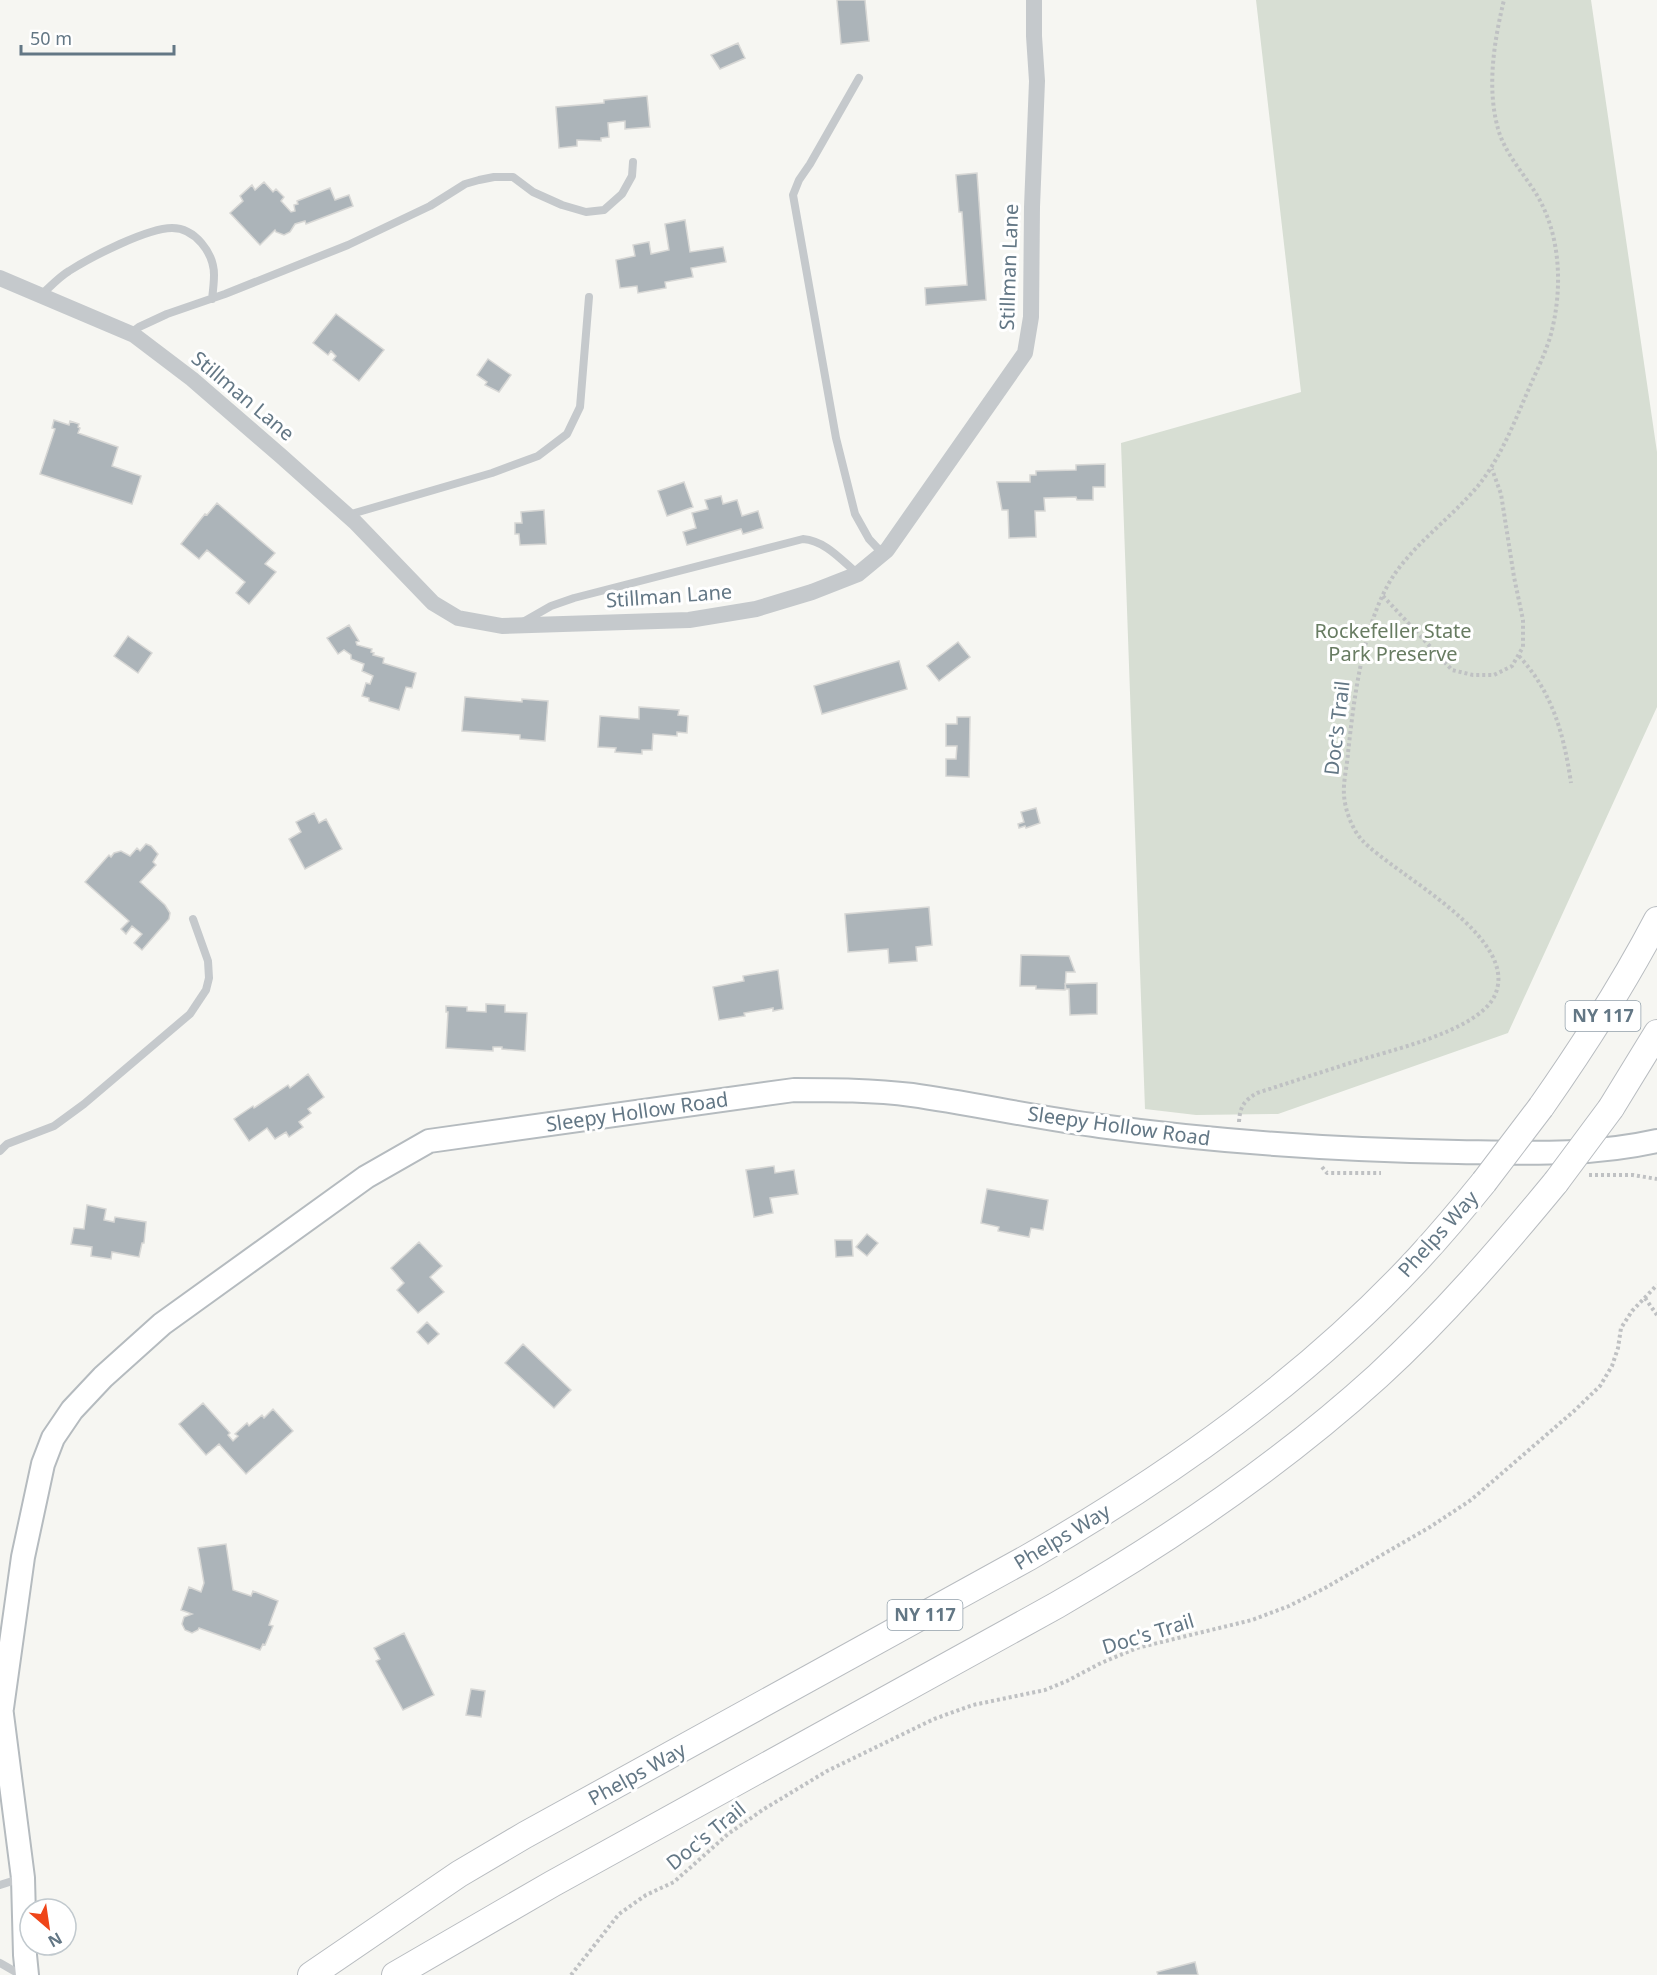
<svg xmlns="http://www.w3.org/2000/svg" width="1657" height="1975" viewBox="0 0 1657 1975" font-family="'Noto Sans',sans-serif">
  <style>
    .green { fill: #d7ded3 }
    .building { fill: #acb4b9; stroke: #d7d7d5; stroke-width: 1.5 }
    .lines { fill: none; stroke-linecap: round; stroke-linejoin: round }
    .secondary-casing { stroke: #b5bbbf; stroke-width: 26 }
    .primary-casing { stroke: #b8bcc0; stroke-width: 28 }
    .path { stroke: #bfc1c3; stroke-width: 4; stroke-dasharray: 3 3; stroke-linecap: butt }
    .lane { stroke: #c5c9cc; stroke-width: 8 }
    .street { stroke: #c5c9cc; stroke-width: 16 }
    .secondary { stroke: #fff; stroke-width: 22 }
    .primary { stroke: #fff; stroke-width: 26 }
    .primary-bridge-casing { stroke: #b8bcc0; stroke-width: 28; stroke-linecap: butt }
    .primary-bridge { stroke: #fff; stroke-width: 26 }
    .labels { text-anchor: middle; stroke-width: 6; stroke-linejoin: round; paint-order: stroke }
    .shield { fill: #fff; stroke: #92a0aa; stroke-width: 1.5 }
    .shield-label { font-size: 18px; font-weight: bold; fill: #637785 }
    .street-label { font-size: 20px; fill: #637785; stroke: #fff }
    .park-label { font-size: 20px; fill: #687c62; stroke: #fff }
  </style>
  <rect width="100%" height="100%" fill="#f6f6f2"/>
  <path class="green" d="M1256 0H1591L1657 452V707L1508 1033 1278 1114 1196 1115 1145 1109 1121 443 1301 392Z"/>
  <path class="building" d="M837 0H865L869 41 841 44Z
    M738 43 745 58 720 69 711 55Z
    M647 96 650 127 625 129V121L608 123 609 137 601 138V141L577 140V146L559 148 556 107 604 103V100Z
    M977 173 986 300 926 305 925 288 967 285 962 212H959L956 175Z
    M264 182 273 192 276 189 284 197 281 201 291 212 295 211 294 205 298 204 297 201 330 188 335 200 349 195 353 206 306 224 305 221 295 224 290 232 284 235 276 232 275 230 260 245 230 213 243 201 240 196 252 185 255 190Z
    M685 220 690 252 723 247 726 262 691 268 693 277 665 282 666 288 638 293 637 286 620 288 616 260 635 256 633 245 649 242 651 254 669 250 665 224Z
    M336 314 384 350 359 381 333 360 336 356 331 351 328 355 313 343Z
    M488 359 511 375 499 392 485 385 487 382 477 375Z
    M54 420 69 425 70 421 79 424 78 427 80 428 78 433 118 447 112 466 141 476 132 504 40 474 55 429 52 428Z
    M1105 464V487H1093V500H1077L1076 497 1044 498 1045 511H1035L1036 537 1009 538 1008 510H1002L997 482H1030V475H1036V471L1076 470V465Z
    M684 482 693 507 667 516 658 491Z
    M721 496 723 504 737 500 742 516 758 511 763 528 743 534 741 529 687 545 683 532 696 528 692 513 708 509 705 500Z
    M217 503 275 553 265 564 276 572 249 604 236 593 245 582 207 550 199 559 181 544 205 514 207 515Z
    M544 510 546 544 520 545 519 534H515V523H522L521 512Z
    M349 625 359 641 356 642 357 645 372 649 371 652 374 653 373 655 384 658 383 663 416 673 412 688 406 687 399 710 369 701V698L362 696 366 683 370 684 373 676 362 671 364 664 351 659V655L344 650 338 654 327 638Z
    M128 636 152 653 138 673 114 656Z
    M958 642 970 657 939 681 927 666Z
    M899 661 907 689 822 714 814 686Z
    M465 697 522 702V699L548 701 545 741 520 739V735L462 731Z
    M639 707 679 710 678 715 688 716 687 733 677 732V736L653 734 652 750H642V754L615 752 616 748 598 747 600 716 639 719Z
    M957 717H970L969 777 946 776V759H956L957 746H946V724H957Z
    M1036 808 1040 823 1026 828 1025 826 1019 828 1018 824 1024 822 1021 812Z
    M314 813 319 823 326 819 342 849 305 869 289 839 301 832 296 822Z
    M146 844 151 846 158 854 153 862 156 865 140 882 165 905 170 913 169 919 142 950 134 943 142 934 132 926 126 934 121 929 129 921 85 882 109 855 111 857 114 853 121 851 130 856 137 848 140 851Z
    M929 907 932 945 916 947 917 961 889 963 888 949 848 952 845 914Z
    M1021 955 1069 956 1075 972H1066L1065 990 1036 989V986H1020Z
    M778 970 783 1009 773 1011V1008L744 1013 745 1016 719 1020 713 987 744 981 743 976Z
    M1097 983V1014L1070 1015 1069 989H1066L1065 984Z
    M486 1004 505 1005V1012L527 1013 525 1051 502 1049V1047H493V1051L446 1048 448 1012H446V1006L467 1007V1011L486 1012Z
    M308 1074 324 1097 308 1109 311 1113 299 1122 303 1127 289 1137 286 1132 275 1139 267 1128 249 1141 234 1119 253 1106 254 1108 288 1085 290 1088Z
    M774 1166 775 1173 794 1170 798 1194 770 1198 773 1213 754 1217 746 1170Z
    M987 1189 1048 1200 1043 1230 1031 1228 1029 1237 998 1231 999 1227 981 1223Z
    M87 1205 106 1209 104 1220 114 1222 115 1217 146 1222 144 1243H142L139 1257 112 1252 111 1259 91 1256 92 1247 71 1244 74 1228 84 1229Z
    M867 1234 878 1243 867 1256 856 1247Z
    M835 1240H852L853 1256 836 1257Z
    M419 1242 442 1266 430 1277 444 1292 418 1313 397 1290 404 1283 391 1268Z
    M427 1322 439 1334 428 1344 417 1332Z
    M523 1344 571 1390 554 1408 505 1363Z
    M203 1403 230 1433 228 1435 233 1441 238 1436 235 1434 247 1423 249 1426 262 1415 264 1418 273 1409 293 1431 246 1474 219 1444 206 1455 179 1424Z
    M226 1544 233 1590 251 1596 253 1591 278 1601 269 1625 273 1626 265 1645 263 1644 260 1650 199 1628 198 1630 192 1633 185 1630 182 1624 184 1617 192 1614 181 1610 189 1587 201 1592 204 1583 198 1548Z
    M404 1633 434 1695 403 1710 376 1661 380 1659 374 1648Z
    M471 1689 485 1691 481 1717 466 1715Z
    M1195 1962 1198 1975H1158L1157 1972Z"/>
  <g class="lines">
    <g class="secondary-casing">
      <path id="secondary" d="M0 1699 23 1878 25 1955 27 1975
        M2 1708 23 1557 43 1464 53 1438 72 1410 103 1377 162 1324 366 1177 429 1141 794 1090C833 1090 873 1090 912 1095 975 1104 1037 1118 1100 1126 1219 1142 1338 1150 1458 1152 1525 1153 1591 1156 1657 1141"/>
    </g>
    <g class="primary-casing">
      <path id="primary" d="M1541 1107C1583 1047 1623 985 1657 920
        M1611 1108 1657 1033
        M311 1975 459 1874 525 1835 1029 1557C1171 1475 1307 1379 1419 1258 1441 1234 1463 1208 1484 1182
        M395 1975 552 1884 1057 1605C1171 1539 1280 1465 1378 1376 1443 1316 1500 1250 1556 1182"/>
    </g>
    <path class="path" d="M1383 596 1452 670 1473 675H1494L1512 666 1523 647V620L1514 577 1501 494 1492 469
      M1519 656C1553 693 1564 735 1571 783
      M1239 1122C1240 1106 1244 1101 1257 1093 1288 1083 1319 1073 1350 1063 1387 1051 1476 1032 1494 997 1524 938 1393 874 1362 840 1352 829 1345 810 1344 795 1343 782 1347 767 1348 753 1354 698 1363 619 1396 572 1417 543 1445 522 1469 496 1498 466 1513 425 1530 386 1537 370 1546 352 1551 334 1563 288 1561 233 1535 192 1523 173 1506 154 1499 132 1486 90 1494 41 1504 0
      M1322 1167 1327 1173H1381
      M1589 1175H1633L1657 1179
      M1645 1298 1657 1315
      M571 1975 619 1914 646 1895 674 1882 728 1834 764 1809 827 1771 934 1719 973 1705 1045 1690 1067 1681 1101 1663 1137 1648 1252 1620 1289 1606 1325 1588 1430 1527 1471 1500 1574 1411 1600 1386 1612 1366 1618 1348 1621 1328 1632 1311 1657 1285"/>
    <path class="lane" d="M859 78 810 164 799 180 793 195 836 438 855 514 869 539 883 554
      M41 295C50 287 59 277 69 271 91 257 147 228 172 228 195 228 214 253 214 275 214 283 213 291 212 299
      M131 333 139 327 167 314 225 294 348 245 430 206 465 184 479 180 494 177H513L533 192 562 205 586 212 604 210 622 194 632 176 633 162
      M348 515 492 473 538 456 567 434 580 407 589 297
      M523 622 551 606 574 598 803 539C826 541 841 560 858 574
      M0 1151 7 1144 54 1126 84 1104 190 1014 206 990 209 978 208 961 193 919
      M0 1885 22 1878
      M0 1963 21 1975"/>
    <path class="street" d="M0 278 134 335 192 379 281 456 355 522 433 603 458 618 502 626 689 620 756 609 812 592 858 574 887 550 1025 353 1031 317 1032 207 1037 81 1034 36V0"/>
    <use href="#secondary" class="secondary"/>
    <use href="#primary" class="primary"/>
    <g class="primary-bridge-casing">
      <path id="primary-bridge" d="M1484 1182 1541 1107
        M1556 1182 1611 1108"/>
    </g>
    <use href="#primary-bridge" class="primary-bridge"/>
  </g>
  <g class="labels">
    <g class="shield">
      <rect x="1565.5" y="1001" width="75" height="30" rx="4.5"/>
      <rect x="887.5" y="1600" width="75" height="30" rx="4.5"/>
    </g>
    <g class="shield-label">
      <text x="1603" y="1022">NY 117</text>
      <text x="925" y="1621">NY 117</text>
    </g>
    <g class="street-label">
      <text transform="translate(1009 267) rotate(-88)" y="7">Stillman Lane</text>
      <text transform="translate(243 396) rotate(40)" y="7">Stillman Lane</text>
      <text transform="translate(669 596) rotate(-4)" y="7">Stillman Lane</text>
      <text transform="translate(1337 728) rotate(-83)" y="7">Doc's Trail</text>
      <text transform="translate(637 1112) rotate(-8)" y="7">Sleepy Hollow Road</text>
      <text transform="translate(1119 1126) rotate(8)" y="7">Sleepy Hollow Road</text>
      <text transform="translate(1438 1234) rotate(-48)" y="7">Phelps Way</text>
      <text transform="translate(1062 1537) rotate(-31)" y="7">Phelps Way</text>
      <text transform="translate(1148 1634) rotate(-17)" y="7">Doc's Trail</text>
      <text transform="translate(637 1774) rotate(-29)" y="7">Phelps Way</text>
      <text transform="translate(706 1836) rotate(-39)" y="7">Doc's Trail</text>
    </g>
    <g class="park-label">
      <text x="1393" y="638">Rockefeller State<tspan x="1393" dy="23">Park Preserve</tspan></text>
    </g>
  </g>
  <g transform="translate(48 1927) rotate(151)"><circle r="28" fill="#ffffff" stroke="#c1c9ce" stroke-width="1.5"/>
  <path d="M0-4.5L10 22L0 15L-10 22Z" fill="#ef4519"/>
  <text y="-9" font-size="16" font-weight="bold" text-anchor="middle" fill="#637785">N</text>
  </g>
  <path d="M21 45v9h153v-9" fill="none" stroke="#637785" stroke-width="3"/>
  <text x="30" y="45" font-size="18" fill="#637785" stroke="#ffffff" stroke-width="4.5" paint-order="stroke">50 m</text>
</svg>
